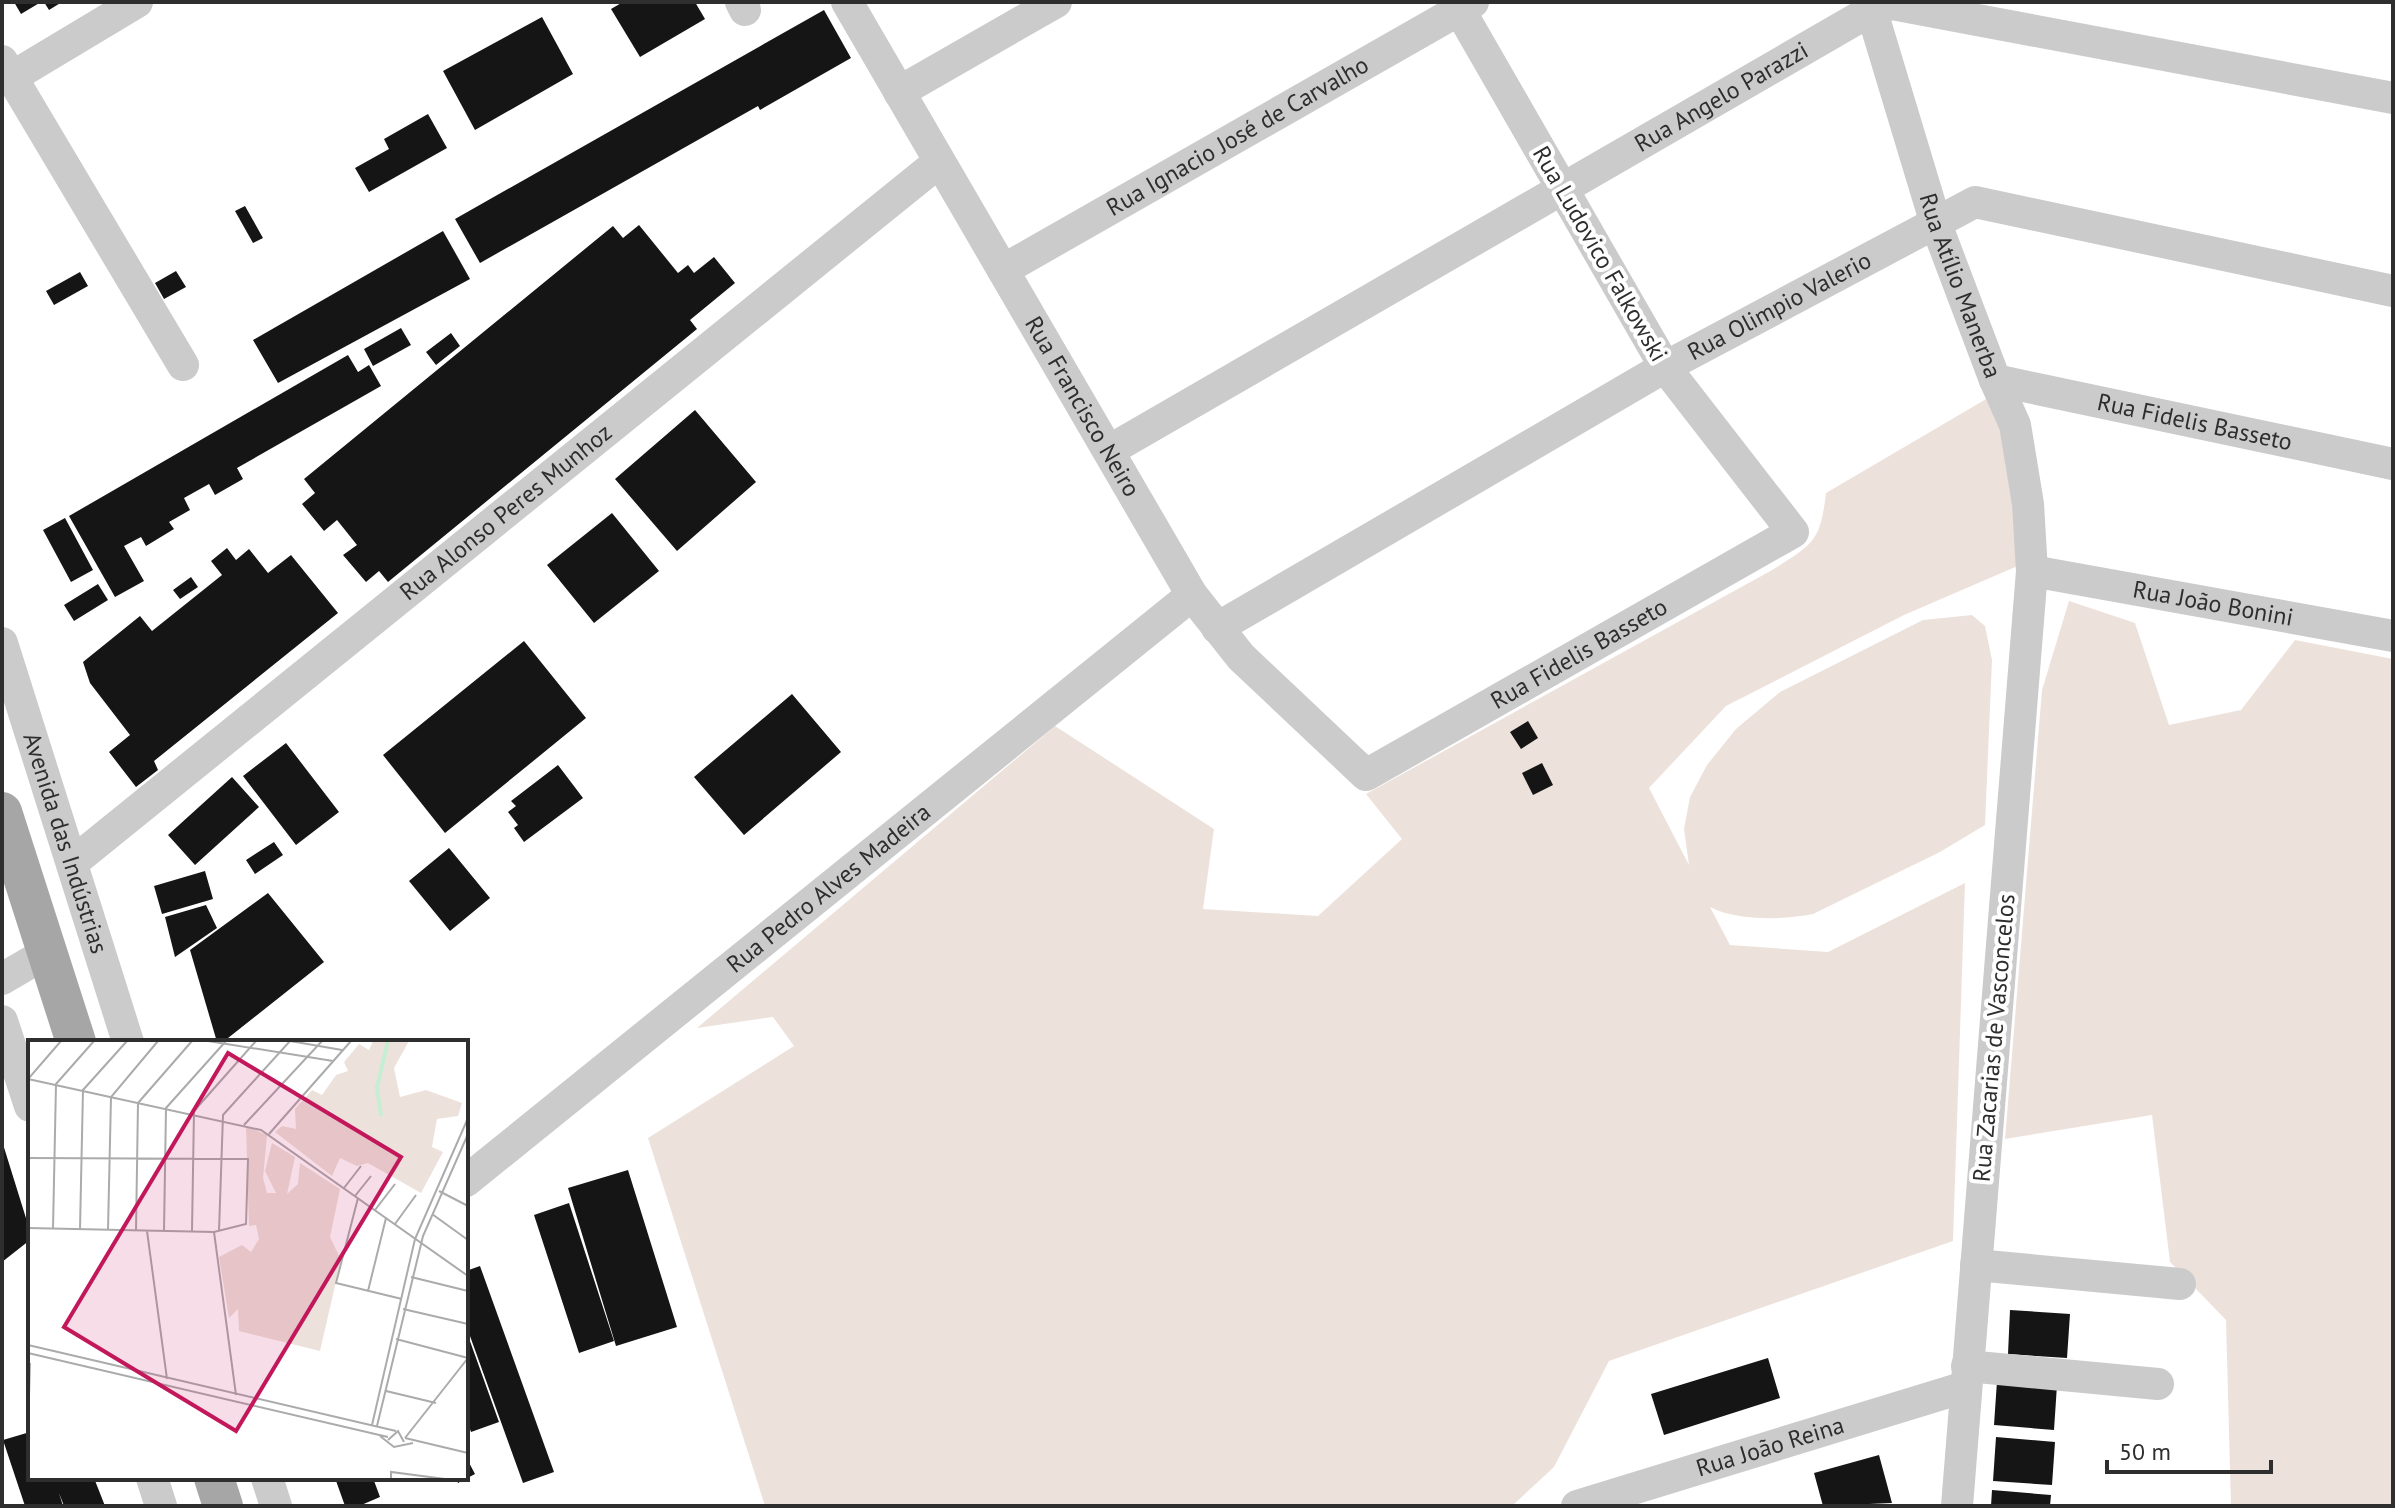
<svg xmlns="http://www.w3.org/2000/svg" width="2395" height="1508" viewBox="0 0 2395 1508" font-family="'PT Sans',sans-serif">
  <style>
    .green { fill: #ede2db }
    .building { fill: #151515 }
    .lines { fill: none; stroke-linecap: round; stroke-linejoin: round }
    .minor { stroke: #cbcbcb; stroke-width: 32 }
    .major { stroke: #a6a6a6; stroke-width: 40 }
    .labels { text-anchor: middle; stroke-width: 8; stroke-linejoin: round; paint-order: stroke }
    .street-label { font-size: 24px; fill: #2e2e2e; stroke: #fff }
    .inset-river { fill: none; stroke: #c5eed3; stroke-width: 4 }
    .inset-road { fill: none; stroke: #ababab; stroke-width: 2 }
    .view { fill: #c2185b; fill-opacity: 0.15; stroke: #c2185b; stroke-width: 4 }
    .inset-edge { fill: none; stroke: #2e2e2e; stroke-width: 4 }
  </style>
  <rect width="100%" height="100%" fill="#fff"/>
  <path class="green" d="M1993 395 2021 481 2020 565 1904 615 1726 706 1649 788 1689 865 1684 829 1690 797 1707 765 1736 729 1780 692 1923 620 1972 615 1985 626 1992 660 1985 825 1940 852 1813 914C1783 920 1736 921 1710 907L1730 945 1828 952 1965 883 1953 1241 1609 1361 1554 1467 1512 1506H765L648 1138 794 1046 773 1017 697 1028 1055 726 1214 829 1203 909 1318 916 1402 839 1366 794 1774 569C1814 543 1820 542 1826 493Z
    M2069 601 2135 623 2169 725 2241 710 2295 640 2393 659V1506H2231L2226 1320 2170 1262 2152 1115 2005 1139 2042 690Z"/>
  <path class="building" d="M14 2H41L21 14Z
    M44 2H62L49 10Z
    M623 2H695L705 19 640 57 611 9Z
    M824 10 851 58 760 110 758 106 480 263 455 219Z
    M542 17 573 74 475 130 443 71Z
    M428 114 447 148 369 192 355 168 389 149 384 139Z
    M245 206 263 238 253 243 235 211Z
    M639 225 678 273 688 265 694 273 714 257 735 283 690 320 697 329 388 582 379 571 366 582 343 555 357 545 337 520 324 531 302 504 315 493 304 479 613 226 623 238Z
    M443 231 470 279 278 383 253 340Z
    M176 271 186 287 164 299 155 283Z
    M80 272 88 286 54 305 46 291Z
    M401 328 411 345 373 366 364 349Z
    M451 333 460 346 436 365 426 352Z
    M348 355 358 372 369 365 381 386 237 468 243 479 215 495 209 484 184 498 190 510 169 522 174 529 146 546 141 537 124 546 144 581 115 597 69 516Z
    M695 410 756 482 677 551 615 479Z
    M612 513 659 571 594 623 547 565Z
    M65 518 93 570 71 582 43 530Z
    M227 548 236 560 249 549 268 573 291 555 338 613 154 761 158 770 136 787 109 752 130 735 90 683 83 662 140 616 152 631 222 575 211 561Z
    M191 577 198 587 180 599 173 590Z
    M98 584 108 600 74 621 64 605Z
    M524 641 586 718 445 833 383 755Z
    M792 694 841 752 744 835 694 777Z
    M1528 721 1538 738 1521 749 1510 732Z
    M286 743 339 812 296 845 243 776Z
    M1542 763 1553 785 1533 795 1522 773Z
    M558 765 583 798 524 842 514 828 518 825 508 812 516 806 511 801Z
    M232 777 259 807 195 865 168 835Z
    M274 842 283 855 255 874 246 860Z
    M449 848 490 898 450 931 409 881Z
    M205 871 213 899 162 914 154 886Z
    M268 893 324 962 223 1042H217L190 950Z
    M206 905 217 928 175 957 165 917Z
    M2 1141 30 1231V1240L2 1262Z
    M628 1170 677 1327 616 1346 568 1188Z
    M569 1203 614 1341 579 1353 534 1215Z
    M480 1266 554 1472 523 1483 466 1325V1271Z
    M2010 1310 2070 1314 2067 1358 2008 1354Z
    M466 1330 499 1422 471 1432 466 1418Z
    M1768 1358 1780 1398 1664 1435 1651 1394Z
    M1997 1381 2057 1385 2054 1430 1994 1425Z
    M30 1432V1478L54 1481 94 1478 105 1506H64L59 1493 63 1506H25L3 1440Z
    M1996 1437 2055 1442 2052 1485 1993 1481Z
    M1879 1455 1892 1503 1823 1506 1814 1473Z
    M466 1457 475 1474 458 1483 456 1478H466Z
    M335 1478H373L380 1497 359 1506H345Z
    M1992 1490 2051 1495 2050 1506H1991Z"/>
  <g class="lines">
    <g class="minor">
      <path d="M741 2 745 10"/>
      <path id="s1" d="M847 2 1192 595 1241 657 1366 775 1793 532 1665 367 1455 2"/>
      <path id="s2" d="M1869 2 1936 224 1995 380 2015 425 2028 504 2032 571 1957 1506"/>
      <path d="M2 61 183 365"/>
      <path d="M12 77 137 2"/>
      <path d="M899 92 1056 2"/>
      <path id="s3" d="M1003 270 1473 2"/>
      <path id="s4" d="M1995 380 2393 464"/>
      <path id="s5" d="M1110 450 1872 10 1892 4 2393 98"/>
      <path id="s6" d="M2032 571 2393 636"/>
      <path id="s7" d="M1217 628 1665 367 1975 202 2393 291"/>
      <path id="s8" d="M2 643 128 1042"/>
      <path id="s9" d="M72 863 939 162"/>
      <path d="M2 979 48 952"/>
      <path d="M2 1021 30 1106"/>
      <path id="s10" d="M466 1181 1192 595"/>
      <path d="M1976 1265 2180 1284"/>
      <path d="M1967 1366 2158 1384"/>
      <path d="M152 1478 161 1506"/>
      <path d="M267 1478 276 1506"/>
      <path id="s11" d="M1577 1506 1965 1387"/>
    </g>
    <path class="major" d="M2 812 76 1042
      M214 1478 223 1506"/>
  </g>
  <g class="labels">
    <g class="street-label">
      <text dy="8" stroke="none"><textPath href="#s5" startOffset="706">Rua Angelo Parazzi</textPath></text>
      <text dy="8" stroke="none"><textPath href="#s3" startOffset="270">Rua Ignacio José de Carvalho</textPath></text>
      <text transform="translate(1600 254) rotate(60)" y="8">Rua Ludovico Falkowski</text>
      <text dy="8" stroke="none"><textPath href="#s2" startOffset="298">Rua Atílio Manerba</textPath></text>
      <text dy="8" stroke="none"><textPath href="#s7" startOffset="648">Rua Olimpio Valerio</textPath></text>
      <text dy="8" stroke="none"><textPath href="#s1" startOffset="468">Rua Francisco Neiro</textPath></text>
      <text dy="8" stroke="none"><textPath href="#s4" startOffset="204">Rua Fidelis Basseto</textPath></text>
      <text dy="8" stroke="none"><textPath href="#s9" startOffset="558">Rua Alonso Peres Munhoz</textPath></text>
      <text dy="8" stroke="none"><textPath href="#s6" startOffset="184">Rua João Bonini</textPath></text>
      <text dy="8" stroke="none"><textPath href="#s1" startOffset="1182">Rua Fidelis Basseto</textPath></text>
      <text dy="8" stroke="none"><textPath href="#s8" startOffset="210">Avenida das Indústrias</textPath></text>
      <text dy="8" stroke="none"><textPath href="#s10" startOffset="466">Rua Pedro Alves Madeira</textPath></text>
      <text transform="translate(1994 1038) rotate(-85)" y="8">Rua Zacarias de Vasconcelos</text>
      <text dy="8" stroke="none"><textPath href="#s11" startOffset="202">Rua João Reina</textPath></text>
    </g>
  </g>
  <g transform="translate(28 1040)">
    <rect width="440" height="440" fill="#fff"/>
    <path d="M345 1H381L366 28 372 57 398 50 434 63 430 76 409 79 404 107 415 112 393 153 340 123 329 126 312 118 304 136 247 92 254 86 268 89 267 69 284 50 294 55 308 35 320 31 316 22 331 4 341 10ZM218 86 239 95 235 138 239 153H248L237 131 244 103 267 117 259 154 270 144 272 123 312 149 302 197 313 220 292 311 211 291 210 269 201 278 191 217 214 205 223 212 231 199 228 185 221 186Z" fill="#ede2db"/>
    <path class="inset-river" d="M353 76 349 47 360 1"/>
    <path class="inset-road" d="M180 1 305 21M262 1 314 10M0 39 233 90 440 236M0 58V39L33 1M216 85 294 1M241 94 323 1M0 118 220 119 218 184 186 192 0 188M316 148 333 126M411 151 440 166M327 156 343 136M330 158 308 243 374 259M347 170 367 144M404 174 440 200M367 184 388 155M25 189 28 44 66 1M52 189 55 50 99 1M80 190 83 57 130 1M108 191 110 63 164 1M119 191 139 339M136 191 138 68 198 1M164 191 166 71 228 1M191 191 195 75 262 1M186 192 208 355M383 237 440 251M340 251 358 178M375 269 440 284M368 299 440 318M0 305 368 391M0 313 360 397M358 351 408 363M344 385 387 199 440 78M349 386 395 196 440 94M0 390 2 323M352 396 366 407 385 403M377 398 440 318M377 398 440 413M360 400 370 391 376 402M363 439V432L417 439"/>
    <path class="view" d="M200 13 373 117 208 391 36 287Z"/>
    <rect width="440" height="440" class="inset-edge"/>
  </g>
  <rect width="2395" height="1508" fill="none" stroke="#2e2e2e" stroke-width="8"/>
  <path d="M2107 1460v12h164v-12" fill="none" stroke="#2e2e2e" stroke-width="4"/>
  <text x="2119" y="1460" font-size="24" fill="#2e2e2e" stroke="#ffffff" stroke-width="6" paint-order="stroke">50 m</text>
</svg>
